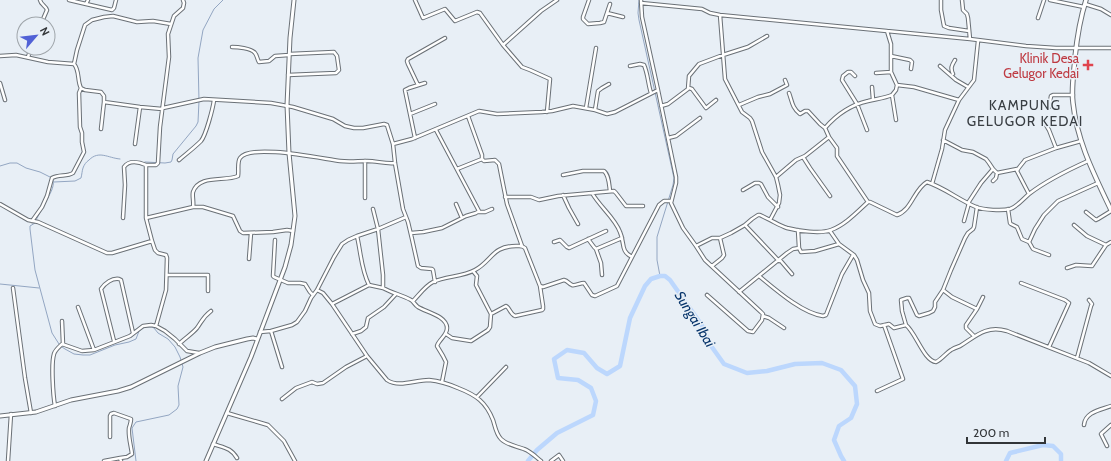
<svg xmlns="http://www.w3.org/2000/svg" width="1111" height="461" viewBox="0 0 1111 461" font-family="Cabin,sans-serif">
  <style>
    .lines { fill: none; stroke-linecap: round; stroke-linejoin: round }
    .stream { stroke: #93a6c2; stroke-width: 1 }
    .river { stroke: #bcd7fd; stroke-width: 4.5 }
    .minor-casing { stroke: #6a7076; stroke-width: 4.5 }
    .tertiary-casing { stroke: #6a7076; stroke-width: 5 }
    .secondary-casing { stroke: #6a7076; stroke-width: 5.5 }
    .minor { stroke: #fff; stroke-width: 2.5 }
    .tertiary { stroke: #fff; stroke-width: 3 }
    .secondary { stroke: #fff; stroke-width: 3.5 }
    .health-dot { fill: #e0444e; stroke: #e8eff6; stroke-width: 1.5 }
    .labels { text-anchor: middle; stroke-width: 3; stroke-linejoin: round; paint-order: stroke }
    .health-label { font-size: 13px; fill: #be3a42; stroke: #e8eff6; text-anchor: end }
    .neighbourhood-label { font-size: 14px; letter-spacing: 1px; fill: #393e43; stroke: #e8eff6 }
    .water-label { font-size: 14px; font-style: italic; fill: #08356b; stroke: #e8eff6 }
  </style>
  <rect width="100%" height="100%" fill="#e8eff6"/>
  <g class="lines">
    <path class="stream" d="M639 0 638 13 639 20 674 178 673 185 657 237V260L660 276
      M145 162 165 163 171 162 172 160 173 154 196 126 198 122 199 101 198 58 203 30 214 9 223 0
      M0 166 10 163H17L26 168 40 172 50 177
      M54 182 75 181 81 178C82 174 82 171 83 168 84 165 86 162 89 160 99 150 108 158 120 159
      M45 202C49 196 55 187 53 180
      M36 220 42 209
      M35 223 30 226V229L35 270 52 333 59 344
      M0 284 39 288
      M62 347 65 349 74 354 83 355H90L115 345 129 342 136 339 139 331 145 327H152L154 328 158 333 168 339 175 347 180 357 183 367 178 386 179 405 177 409 169 415 136 422 132 428 136 461"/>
    <path class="river" d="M528 461 537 450 557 433 593 415 596 401 591 388 578 380 558 378 554 359 567 350 584 353 597 368 607 374 620 366 630 318 645 286 651 279 660 276H665L670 280 703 327 709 343 724 364 747 373 767 371 795 364 822 363 841 370 855 386 857 404 851 418 839 426 834 440 841 456 844 461
      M1006 461 1010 453 1043 445 1053 446 1061 454V461"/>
    <g class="minor-casing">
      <path id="minor" d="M40 0C41 5 46 6 47 10L41 24
        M69 0 86 4 88 0
        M415 0 423 18 445 9 455 21 477 12 480 13 503 45 522 67 530 70 550 79 547 112
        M589 0 583 17V19L588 24 600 23 604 22 610 4
        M641 0 642 17 658 90 676 177V183L671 203 683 228 696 246 705 260 761 312 763 314 762 320 753 332 748 331 707 295
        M941 0V10L944 26 949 28 969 31
        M962 0 963 10 967 14 968 18 970 39
        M1050 0 1084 7
        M641 3 702 9 710 13 720 15 970 39 1026 46 1056 48H1111
        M86 4 112 10 114 8 116 0
        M1085 4 1101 9 1111 15
        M607 13 623 17
        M1038 18 1044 0
        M887 31 891 44V72L897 85 914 87 959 100
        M503 45 541 11 557 0
        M232 47C237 47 251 48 255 53 257 55 257 59 259 62L269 61 275 56 289 55
        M0 56 16 55 48 62 74 64C80 71 77 81 81 88L85 90 101 92 104 96V102L140 107 162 109
        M891 56 910 60 912 62 911 69
        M28 57 31 48
        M74 64 77 50 85 25 92 20 104 17 113 16 137 22 153 21 171 24
        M630 66 640 64 644 65C648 74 648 84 651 93
        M940 66 956 80 968 87
        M876 73 891 72
        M953 74C950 68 952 65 955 60
        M288 75 336 73 339 70 337 56 334 52 290 54
        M855 76 851 72H848L843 76 842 80 857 104 867 130
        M0 83 5 100
        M418 85 408 64 407 61 408 59 445 38
        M872 87 873 100
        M689 88 692 89 706 108 716 100
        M789 93C792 101 792 108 800 114L805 111H808L820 124 825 128
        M892 95 896 120
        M739 105 758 97 770 94 787 85 785 80
        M661 106 668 104 688 89 689 76 699 64 723 55 748 47 767 36
        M1049 107 1051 96 1053 95H1073
        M163 108 204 99 271 103 293 107 333 119 345 126 354 128H363L384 124 387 125 393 144
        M586 108 596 48
        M595 110 598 91 602 88 609 84
        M410 114 435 104
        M1043 120 1049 130 1056 148
        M101 129 104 102
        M829 137 837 148V156L868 202
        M415 138 405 90 409 88 425 83
        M668 138 676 136 700 118
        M943 140 962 150 973 152 986 159 989 163 993 169
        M135 144 140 107
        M803 157 810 168 830 196
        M482 159 484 161 495 160 499 164 507 204 522 246
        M179 160C186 154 194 148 201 141 206 135 213 108 214 100
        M457 169 482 159V155L468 116
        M997 173 1017 169
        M563 175 583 171H604C609 175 609 184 610 191
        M776 177 796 160 805 156 829 137 825 128C837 114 850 105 868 101 876 99 885 98 892 95L896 90 897 85
        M932 184 942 149 945 130 959 100 974 80 978 41
        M743 190 755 183H759L761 184 768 197 778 207
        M592 193C600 207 615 218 620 232 625 243 620 251 632 257
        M1029 194 1017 171C1018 168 1023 163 1025 160L1056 148 1081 141
        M563 195 569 208 578 224
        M505 197H531L539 200 558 196 614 191 616 193 626 206H643
        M365 198V161
        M968 203 981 183 993 169 997 173 996 178 993 181
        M0 204 28 220 38 222 107 253H112L152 241
        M456 204 462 218
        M193 207C194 202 192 196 193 192 199 174 225 182 238 176 239 171 237 162 240 158 250 143 323 159 340 161 349 162 358 161 367 161 377 161 385 164 395 163
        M373 209 378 229 406 217
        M1008 209 1010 223 1011 224 1017 227 1022 239 1029 242
        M478 212H485L492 209
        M1086 212 1096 220 1098 219 1111 211
        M123 218 125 185 124 167C129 160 139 162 146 165
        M146 218 193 207H203L233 216 240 231 243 233 273 232 287 230 293 231
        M770 220C776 223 781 226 787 228 798 231 821 234 831 230 845 225 857 212 868 202H870L897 215C912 210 914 189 927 182 945 188 959 200 976 207 984 210 1002 211 1010 209 1018 206 1023 199 1029 194 1047 180 1068 170 1088 161
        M32 221 42 207 47 196 52 178C59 174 67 177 73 173L84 152 82 142V133L80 127 79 93 81 88
        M964 221 969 203
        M745 225 779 261
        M1074 225 1087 236 1106 245 1111 242
        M798 230 799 248 801 252 815 251 839 244
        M830 231 839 244 854 255 857 260 863 280 869 293 870 311 875 324 880 326 889 324 894 328 906 325C916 333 924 361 936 362 942 359 946 353 951 350 954 348 957 347 960 346 976 336 986 325 1007 331L1089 363 1111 376
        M411 233 423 232 442 228 466 216 476 213 479 211 436 130
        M357 236C361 253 361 269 369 285
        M588 239 594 247 596 249 622 238
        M275 240 273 276 274 277 288 283H300L305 284 310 292 313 295
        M554 242 560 240 567 247 569 248 606 231
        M696 246 712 238H720L731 233 745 225 752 219 758 215H760L770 220 779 203 780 195 778 185 776 177 762 152 752 121 750 118 742 112 725 79 720 15
        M596 249 601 263 602 275
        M1049 255 1033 249 1029 242 1035 229 1044 215 1058 201 1098 183
        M249 259 251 233
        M780 260 792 274
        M712 266 722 258 724 255 720 238
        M1067 268 1076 265 1092 266 1106 245
        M473 271 477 276 476 285 491 314
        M167 275H208V291
        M759 276C776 290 802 313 823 316L826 315 842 274 853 255
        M435 282 433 270 432 269 421 268 418 266 412 239 408 222 403 209 395 163 393 144 412 139 479 111 497 114 542 112 552 111 573 106 595 110 607 114 615 112 658 90
        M1021 283 1065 300 1069 303 1049 347
        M13 288 25 378 31 413
        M383 288C392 293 402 295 411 300 414 302 415 305 418 307 426 312 447 316 447 328 447 336 439 339 437 346L443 356 446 362 442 382
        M317 290 323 293 332 304 367 356 387 380C399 388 415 380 429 380 439 381 449 384 458 388 476 395 486 402 493 420 495 426 496 434 501 439 507 445 516 446 524 449 530 451 536 457 541 461
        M943 290 952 297 977 309
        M739 292 787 253 793 249 799 248
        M413 301C419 295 425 286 433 282 446 276 462 277 475 270 492 261 492 246 516 246 520 246 522 245 525 248L540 286 543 287 564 280C568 281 568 283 572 285 575 286 580 283 584 283L592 295 595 296 617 286 659 205 664 201H671
        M78 307 94 350
        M763 316 769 318 784 328
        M62 321 63 344
        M906 325 902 311 901 300 907 298H909L917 315 919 316 929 313 933 311 935 307V302L943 290 951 270 965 238 968 233 973 229 974 227 977 207
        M156 326 166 290 167 258 166 255 158 253 155 250 152 241 146 218V165H156L158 163 160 127 169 57 168 34 174 16 183 8 184 3 183 0
        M271 331 282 367
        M260 332 271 331 292 325 297 322 305 311 311 298 317 290 334 257 342 244 348 240 357 236 378 229 383 275V288L369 285 332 304
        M352 334 361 331 366 327 368 318 384 307 396 294
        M446 334 452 338 471 341 488 330 490 327 491 314 506 306C510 308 510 314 515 316L542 310 543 309V306L540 286
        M974 336 966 328V325L977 309 983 297
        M114 341 101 289C105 283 112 278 119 279L121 280 133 333
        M179 344C185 338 192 334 197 328 202 321 203 317 211 311
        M1077 358 1091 306 1092 304 1089 300
        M877 391 903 379 884 325
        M477 397 506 367
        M282 399 296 388 312 382 317 384 323 383 346 367 367 356
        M55 406C53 395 51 363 54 354 55 350 59 347 62 344L82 351 94 350 130 336 143 326 151 325 156 326 165 331 175 339 187 351 199 353
        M227 413 268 425 284 441 295 461
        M1084 425C1085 412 1100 410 1111 406
        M110 437V416L111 414 114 413 131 419C131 422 130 425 129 428 128 437 131 445 132 454L127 457 120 458
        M213 444C225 448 231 448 237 458
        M1107 446 1101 434 1102 433 1111 425
        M8 461 11 414
        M104 461 120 458 121 461
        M551 461 559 455 563 461"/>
    </g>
    <g class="tertiary-casing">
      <path id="tertiary" d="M0 416 36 412 71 400 118 391 131 387 200 353 215 347 247 339 253 338 257 339
        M206 461 251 357 285 267 291 245 295 216 289 153 287 105 290 38 294 0"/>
    </g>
    <g class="secondary-casing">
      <path id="secondary" d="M1086 0C1080 19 1077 38 1075 57 1074 73 1071 88 1073 103 1077 142 1095 176 1111 210"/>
    </g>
    <use href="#minor" class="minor"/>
    <use href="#tertiary" class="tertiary"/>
    <use href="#secondary" class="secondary"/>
  </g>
  <path class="health-dot" d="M1086 59h4v4h4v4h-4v4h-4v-4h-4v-4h4z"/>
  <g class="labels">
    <g class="health-label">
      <text x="1079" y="63">Klinik Desa<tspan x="1079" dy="15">Gelugor Kedai</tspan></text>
    </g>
    <g class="neighbourhood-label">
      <text x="1025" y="110">KAMPUNG<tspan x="1025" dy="16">GELUGOR KEDAI</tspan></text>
    </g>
    <g class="water-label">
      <text transform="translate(695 319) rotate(58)" y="5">Sungai Ibai</text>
    </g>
  </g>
  <g transform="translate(36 36) rotate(62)"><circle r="19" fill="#e8eff6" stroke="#9fa5aa"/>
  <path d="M0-3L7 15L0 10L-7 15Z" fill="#5161d6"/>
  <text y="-6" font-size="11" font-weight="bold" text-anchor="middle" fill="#323538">N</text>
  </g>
  <path d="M967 437v6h78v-6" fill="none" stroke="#323538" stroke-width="2"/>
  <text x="973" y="437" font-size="12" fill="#323538" stroke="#e8eff6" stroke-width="3" paint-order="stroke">200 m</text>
</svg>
